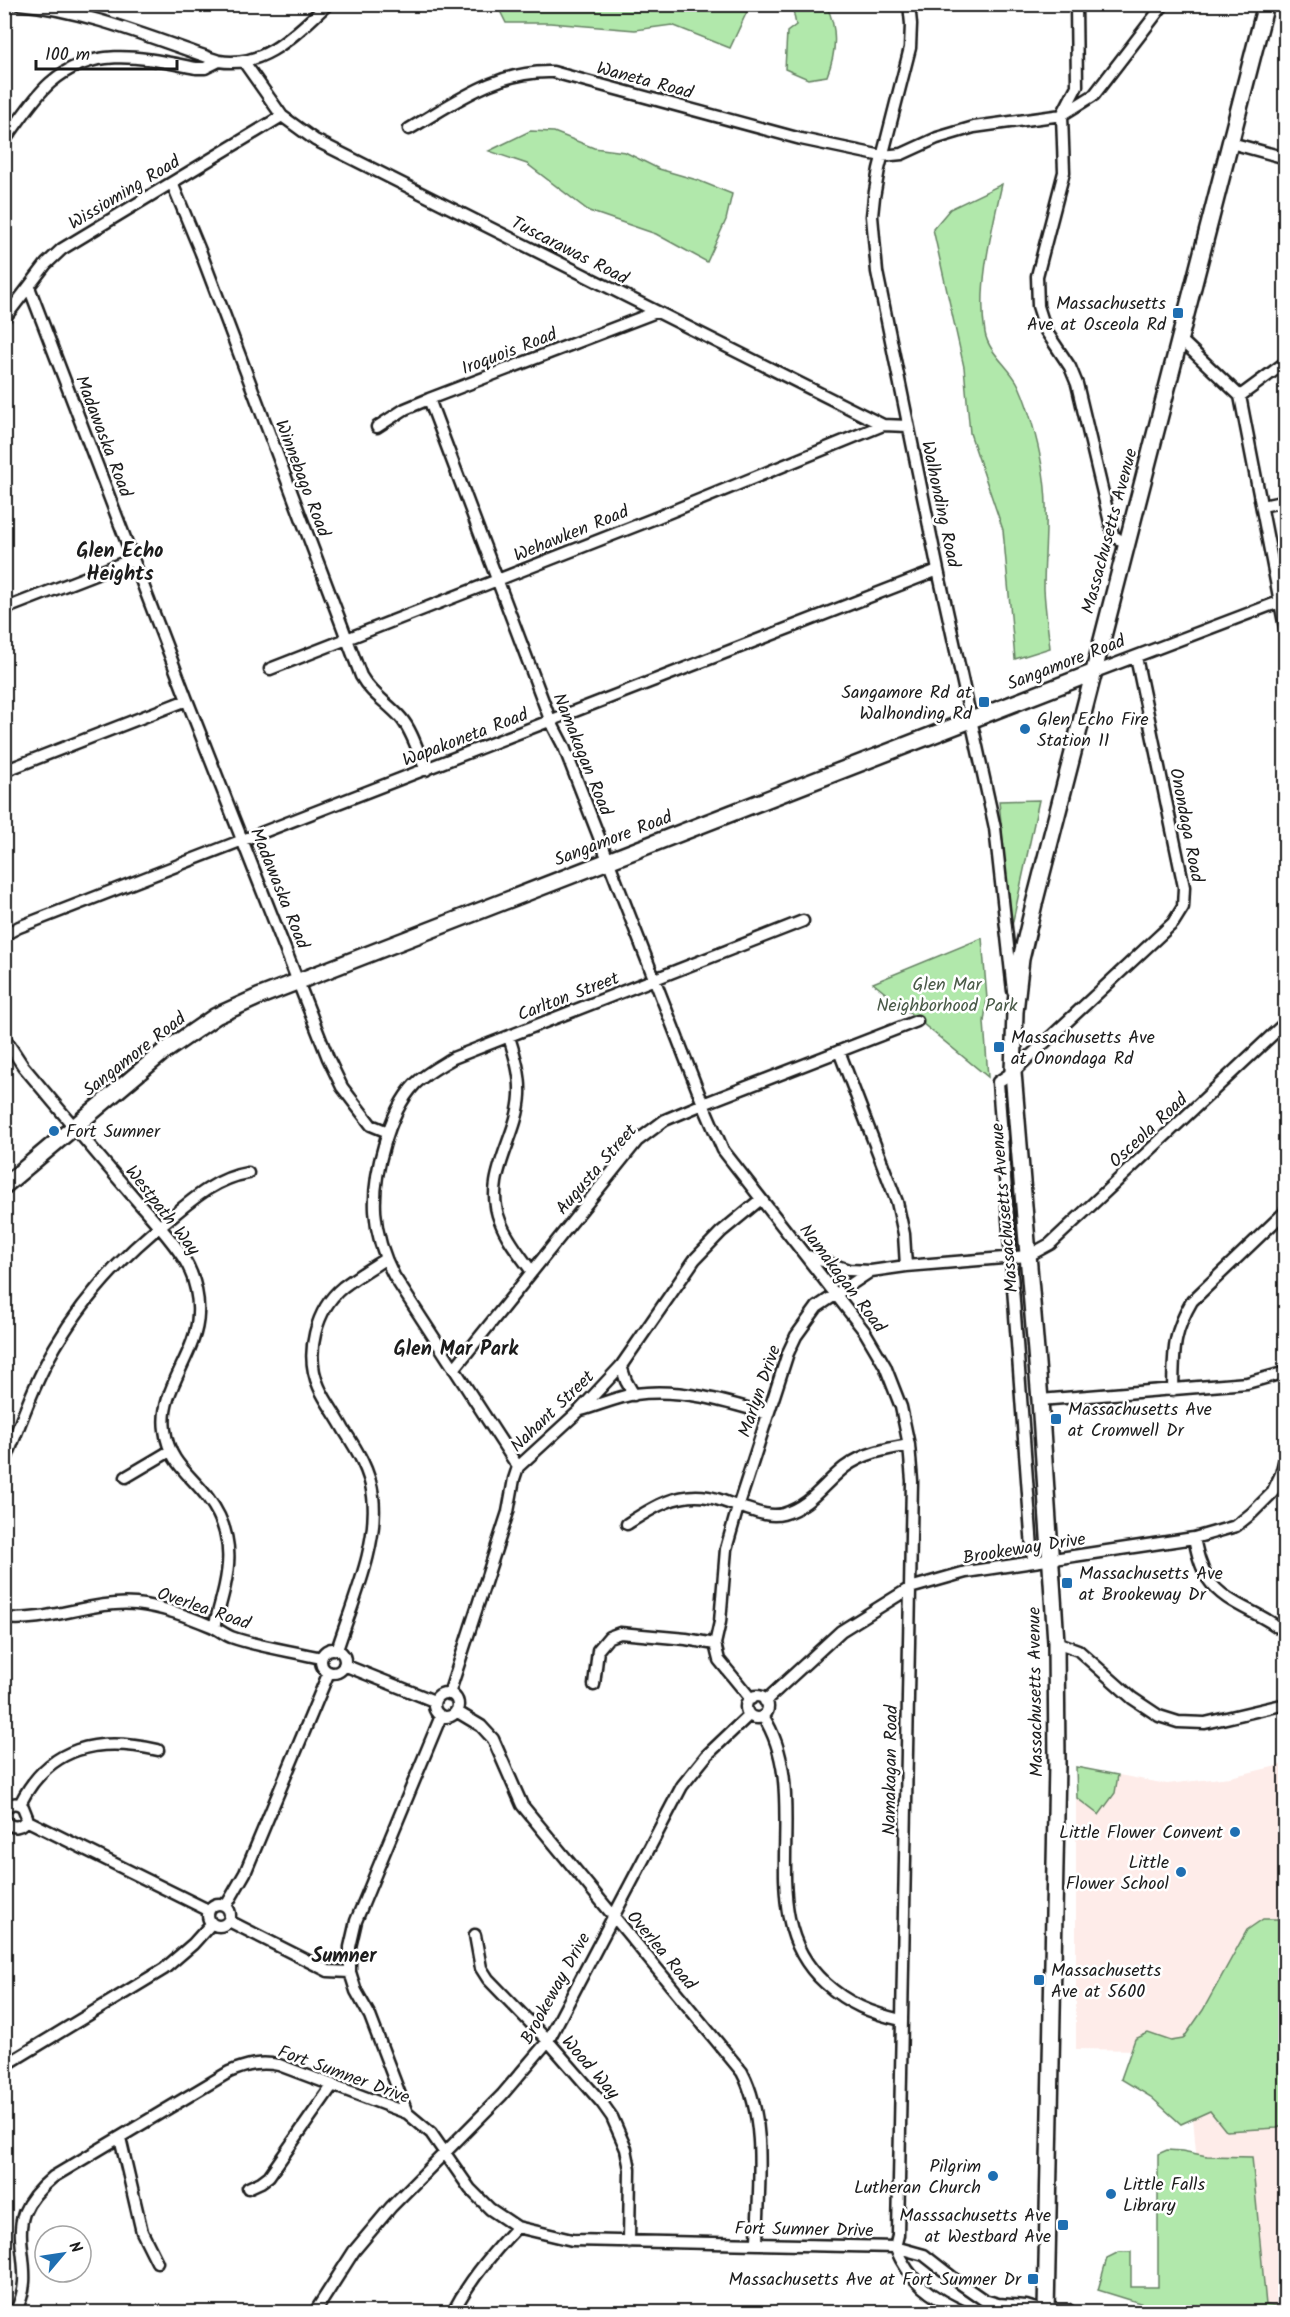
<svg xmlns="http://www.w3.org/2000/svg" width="1290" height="2317" viewBox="0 0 1290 2317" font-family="Kalam,sans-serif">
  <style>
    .built { fill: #feece9 }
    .green { fill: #b1e8ab; stroke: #668264; stroke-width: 1.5 }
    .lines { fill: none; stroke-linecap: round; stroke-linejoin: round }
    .street-casing { stroke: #1c1c1c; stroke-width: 15 }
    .secondary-casing { stroke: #1c1c1c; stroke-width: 20 }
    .street { stroke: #fff; stroke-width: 10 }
    .secondary { stroke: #fff; stroke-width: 15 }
    .poi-dot { fill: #1f6fb2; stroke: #fff; stroke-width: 2 }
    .labels { text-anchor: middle; stroke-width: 5; stroke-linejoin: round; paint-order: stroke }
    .street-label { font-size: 18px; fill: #1c1c1c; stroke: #fff }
    .poi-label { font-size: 18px; fill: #1c1c1c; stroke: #fff; text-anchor: end }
    .park-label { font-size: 18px; fill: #495947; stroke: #fff }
    .neighbourhood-label { font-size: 20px; font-weight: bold; fill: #1c1c1c; stroke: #fff }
  </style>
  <rect width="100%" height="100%" fill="#fff"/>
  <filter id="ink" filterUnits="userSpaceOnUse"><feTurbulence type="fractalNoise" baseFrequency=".0167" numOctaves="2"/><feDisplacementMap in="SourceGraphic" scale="12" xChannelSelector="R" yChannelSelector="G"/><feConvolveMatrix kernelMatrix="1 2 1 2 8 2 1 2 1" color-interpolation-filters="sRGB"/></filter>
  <g filter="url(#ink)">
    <path class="built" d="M1285 1764V1961L1211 2051 1076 2049V1767L1167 1784 1230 1777Z
      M1285 2018V2312L1210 2308 1189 2073Z"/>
    <path class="green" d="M538 4 540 6 750 5 730 48 672 25 635 30 550 23H506L497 5Z
      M792 5H826C838 28 837 51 827 76L808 79 785 69 787 32 796 25Z
      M530 131 554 132 594 148 625 152 659 169 697 180 732 194 726 220 707 262 656 234 589 211 527 164 489 151Z
      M1002 184C992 229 977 286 985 333 989 354 1011 368 1019 386 1030 410 1041 454 1044 479 1049 516 1044 553 1044 589 1045 609 1048 629 1050 648L1015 659 1003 530 970 433 964 367 933 229 950 209Z
      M1039 800 1011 930 999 801Z
      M982 938 987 999 984 1022 988 1077 873 983Z
      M1076 1767 1118 1775 1115 1793 1099 1815 1077 1798Z
      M1263 1919H1277L1285 1923V2125L1277 2128 1226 2131 1210 2111 1181 2124 1151 2097 1121 2079 1135 2039 1148 2033 1171 2041 1183 2039 1203 2010 1247 1930Z
      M1167 2150 1182 2151 1207 2156 1252 2157 1266 2305 1285 2308V2312H1169L1098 2290 1107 2258 1119 2252H1131V2287H1158V2154Z"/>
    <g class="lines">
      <g class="street-casing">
        <path id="street" d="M19 4C88 11 154 39 219 61 265 69 297 32 328 4
          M909 4 911 24 910 48 879 169 874 197 872 216 877 272 938 570 995 828 1013 991
          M1076 4 1077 86 1062 115 1064 172 1037 276 1038 306 1046 331 1070 367 1077 384 1113 535 1125 544
          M4 5 10 4
          M244 62 282 116 315 140 883 425 908 426
          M409 129C456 102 497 70 553 72L801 139 882 156 902 154 937 138 974 127 1062 115 1094 95 1164 4
          M4 141C19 122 32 99 50 83 94 44 145 58 196 68H205L219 61
          M1231 143 1286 158
          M172 183 201 253 361 676C371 694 388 703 401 718 413 732 418 753 426 770
          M29 287 187 700 328 1058 342 1087 371 1125 388 1132
          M4 319 46 264 62 249 282 116
          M1180 339 1240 396 1286 633
          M1240 396 1286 362
          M429 399 551 722 564 747 703 1104 723 1150 865 1332 885 1366 901 1407 909 1445 912 1481 898 2235 895 2247
          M377 427 405 409 429 399 656 312
          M1262 506 1286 501
          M4 609 133 559
          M270 669 653 519 883 425
          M1092 673 1279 602
          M4 771 187 700
          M4 935 19 927 938 570
          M4 1037 23 1066C59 1109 95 1152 132 1195 148 1214 177 1244 188 1266 195 1280 199 1299 198 1314 197 1355 159 1389 165 1430 169 1463 190 1474 208 1498 241 1542 227 1580 214 1627
          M509 1037C515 1056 521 1075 520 1095 518 1138 482 1177 500 1221 507 1240 521 1256 532 1272
          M839 1051 897 1202 904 1234 906 1266
          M808 1256 849 1270 871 1271
          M621 1366 626 1381 634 1395
          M454 1369 637 1141 665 1120 703 1104 917 1021
          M1173 1390C1174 1352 1172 1335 1192 1301L1286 1211
          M1040 1400 1247 1383 1286 1372
          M581 1410C599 1405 617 1397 635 1394 681 1388 724 1401 768 1414
          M4 1464C20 1425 34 1383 55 1347 85 1296 124 1254 170 1218 194 1198 217 1178 248 1173
          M518 1467 394 1276C371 1232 370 1193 384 1146 390 1124 399 1101 415 1084 426 1073 440 1066 453 1058L803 921
          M126 1477 170 1451
          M627 1524C652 1508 676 1492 708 1497 721 1499 734 1506 747 1509 759 1513 771 1517 783 1514 811 1506 823 1484 845 1467 864 1453 886 1449 909 1445
          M1194 1538C1197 1552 1200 1566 1208 1579 1225 1605 1262 1612 1286 1633
          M1033 1562 998 1082 1013 1072 1173 923 1183 907 1184 887 1136 657
          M4 1618C49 1623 91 1600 136 1604 163 1607 187 1616 211 1626 218 1629 224 1634 231 1637 259 1647 293 1651 321 1658
          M1056 1642 1078 1650 1132 1698 1159 1716 1178 1722 1205 1723 1286 1704
          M321 1661a12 12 0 1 1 24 0a12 12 0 1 1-24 0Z
          M337 1650C352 1603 379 1545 373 1496 370 1471 357 1450 344 1430 336 1415 325 1401 319 1387 304 1354 316 1309 343 1287 356 1277 371 1268 385 1259
          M344 1665 434 1701
          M594 1685 598 1650 609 1637 620 1633 686 1639 715 1644
          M434 1705a12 12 0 1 1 24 0a12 12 0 1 1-24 0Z
          M449 1694 508 1512 514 1479 518 1467 579 1411 621 1366 695 1259 721 1232 761 1199
          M746 1707a11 11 0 1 1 22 0a11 11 0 1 1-22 0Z
          M751 1699 719 1660 715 1644 720 1622 726 1549 738 1507 788 1353 796 1336 817 1307 871 1271 906 1266 1028 1256 1050 1244 1286 1022
          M765 1701 841 1631 910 1588 966 1572 1194 1538 1236 1526 1252 1513 1272 1493 1281 1474 1286 1454
          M456 1711 481 1726 493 1739 522 1805 742 2072C768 2121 758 2189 757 2244
          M763 1716C816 1798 748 1914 825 1983 848 2004 871 2013 901 2020
          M20 1804C49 1746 98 1736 158 1750
          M4 1811C9 1803 16 1801 23 1807L27 1817C23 1828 12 1830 4 1820
          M26 1820 208 1910
          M208 1915a11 11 0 1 1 22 0a11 11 0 1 1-22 0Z
          M226 1906 245 1873 329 1672
          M229 1921 328 1971 350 1972 356 1991 370 2016 407 2113
          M475 1935 481 1968 488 1979 548 2041 602 2103 612 2117 626 2149 630 2169 629 2242
          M350 1972V1947L356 1921 441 1716
          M4 2066 164 1969 193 1944 211 1924
          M120 2138 142 2232 157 2262
          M248 2188 261 2182 269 2176 332 2086
          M895 2247C910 2282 930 2297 964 2312
          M15 2312C36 2275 13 2244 24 2213 30 2198 41 2187 53 2177L229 2072C246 2065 260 2061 279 2065L407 2113 431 2133 470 2189 490 2209 517 2227 572 2240 895 2247 924 2255 961 2284 984 2300 998 2304 1026 2306 1046 2312
          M315 2312 354 2251 391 2207 502 2095 548 2041 682 1786 707 1755 749 1715
          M453 2312C469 2281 492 2253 517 2227"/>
      </g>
      <g class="secondary-casing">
        <path id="secondary" d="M4 1186 162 1053 216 1016 258 997 1092 673
          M1046 2312 1057 1764 1056 1642 1040 1400 1013 1072 1015 1012 1021 959 1034 904 1266 4
          M1046 2312H1067"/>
      </g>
      <use href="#street" class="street"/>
      <use href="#secondary" class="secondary"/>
    </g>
  </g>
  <g class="poi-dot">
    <rect x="1172" y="307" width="12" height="12" rx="3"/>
    <rect x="978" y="696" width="12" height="12" rx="3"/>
    <circle cx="1025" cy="729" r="6"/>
    <rect x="993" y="1041" width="12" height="12" rx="3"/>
    <circle cx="54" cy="1131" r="6"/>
    <rect x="1050" y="1413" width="12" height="12" rx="3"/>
    <rect x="1061" y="1577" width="12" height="12" rx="3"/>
    <circle cx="1235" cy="1832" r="6"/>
    <circle cx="1181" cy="1872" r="6"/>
    <rect x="1033" y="1974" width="12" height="12" rx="3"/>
    <circle cx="993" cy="2176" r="6"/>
    <circle cx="1111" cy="2194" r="6"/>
    <rect x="1057" y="2219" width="12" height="12" rx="3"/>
    <rect x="1027" y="2273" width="12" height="12" rx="3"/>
  </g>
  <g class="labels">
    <g class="street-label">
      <text transform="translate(645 80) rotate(15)" y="6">Waneta Road</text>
      <text transform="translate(124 192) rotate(-31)" y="6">Wissioming Road</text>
      <text transform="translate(570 250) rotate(27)" y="6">Tuscarawas Road</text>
      <text transform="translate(509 351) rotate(-21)" y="6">Iroquois Road</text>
      <text transform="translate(104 436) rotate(69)" y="6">Madawaska Road</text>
      <text transform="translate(303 478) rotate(69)" y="6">Winnebago Road</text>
      <text transform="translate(941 504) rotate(78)" y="6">Walhonding Road</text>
      <text transform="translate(1109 531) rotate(-75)" y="6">Massachusetts Avenue</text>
      <text transform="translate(571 533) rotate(-22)" y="6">Wehawken Road</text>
      <text transform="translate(1066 662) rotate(-21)" y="6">Sangamore Road</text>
      <text transform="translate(465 737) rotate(-21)" y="6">Wapakoneta Road</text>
      <text transform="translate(583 754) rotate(68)" y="6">Namakagan Road</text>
      <text transform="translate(1187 825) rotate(79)" y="6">Onondaga Road</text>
      <text transform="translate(613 838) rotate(-21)" y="6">Sangamore Road</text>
      <text transform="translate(280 888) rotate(68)" y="6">Madawaska Road</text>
      <text transform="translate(568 996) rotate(-21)" y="6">Carlton Street</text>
      <text transform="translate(134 1054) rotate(-38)" y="6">Sangamore Road</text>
      <text transform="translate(1148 1130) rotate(-43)" y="6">Osceola Road</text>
      <text transform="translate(596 1169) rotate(-49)" y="6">Augusta Street</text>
      <text transform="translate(1004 1208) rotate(-95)" y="6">Massachusetts Avenue</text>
      <text transform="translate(163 1210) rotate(52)" y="6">Westpath Way</text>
      <text transform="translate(843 1278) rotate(53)" y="6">Namakagan Road</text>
      <text transform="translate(759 1391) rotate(-71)" y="6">Marlyn Drive</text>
      <text transform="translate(552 1411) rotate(-44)" y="6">Nahant Street</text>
      <text transform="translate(1024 1548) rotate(-9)" y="6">Brookeway Drive</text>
      <text transform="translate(204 1608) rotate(19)" y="6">Overlea Road</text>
      <text transform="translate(1035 1692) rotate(-91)" y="6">Massachusetts Avenue</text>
      <text transform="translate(890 1770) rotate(-89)" y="6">Namakagan Road</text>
      <text transform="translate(662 1950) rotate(50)" y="6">Overlea Road</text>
      <text transform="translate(555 1988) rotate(-61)" y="6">Brookeway Drive</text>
      <text transform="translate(591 2067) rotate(49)" y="6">Wood Way</text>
      <text transform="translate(344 2074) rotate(20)" y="6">Fort Sumner Drive</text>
      <text transform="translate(804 2229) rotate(1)" y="6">Fort Sumner Drive</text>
    </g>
    <g class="poi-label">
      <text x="1166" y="309">Massachusetts<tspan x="1166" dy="21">Ave at Osceola Rd</tspan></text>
      <text x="972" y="698">Sangamore Rd at<tspan x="972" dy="21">Walhonding Rd</tspan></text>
      <text x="1037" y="725" text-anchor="start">Glen Echo Fire<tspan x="1037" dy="21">Station 11</tspan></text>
      <text x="1011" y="1043" text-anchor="start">Massachusetts Ave<tspan x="1011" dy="21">at Onondaga Rd</tspan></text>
      <text x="66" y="1137" text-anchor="start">Fort Sumner</text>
      <text x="1068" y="1415" text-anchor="start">Massachusetts Ave<tspan x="1068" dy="21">at Cromwell Dr</tspan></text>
      <text x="1079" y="1579" text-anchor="start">Massachusetts Ave<tspan x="1079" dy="21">at Brookeway Dr</tspan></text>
      <text x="1223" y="1838">Little Flower Convent</text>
      <text x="1169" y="1868">Little<tspan x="1169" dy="21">Flower School</tspan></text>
      <text x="1051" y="1976" text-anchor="start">Massachusetts<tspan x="1051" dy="21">Ave at 5600</tspan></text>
      <text x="981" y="2172">Pilgrim<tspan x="981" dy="21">Lutheran Church</tspan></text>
      <text x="1123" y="2190" text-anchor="start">Little Falls<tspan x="1123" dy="21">Library</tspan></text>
      <text x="1051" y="2221">Masssachusetts Ave<tspan x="1051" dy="21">at Westbard Ave</tspan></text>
      <text x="1021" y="2285">Massachusetts Ave at Fort Sumner Dr</text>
    </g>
    <g class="park-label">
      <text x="947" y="990">Glen Mar<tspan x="947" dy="21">Neighborhood Park</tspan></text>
    </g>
    <g class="neighbourhood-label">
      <text x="120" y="557">Glen Echo<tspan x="120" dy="23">Heights</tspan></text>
      <text x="456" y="1355">Glen Mar Park</text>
      <text x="344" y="1962">Sumner</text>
    </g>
  </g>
  <rect width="1290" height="2317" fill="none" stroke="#fff" stroke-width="24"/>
  <rect x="12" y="12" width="1266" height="2293" fill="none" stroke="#1c1c1c" stroke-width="2" filter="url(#ink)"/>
  <g transform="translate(63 2254) rotate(61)"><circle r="28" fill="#ffffff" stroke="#a4a4a4" stroke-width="1.5"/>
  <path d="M0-4.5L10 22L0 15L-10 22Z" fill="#1f6fb2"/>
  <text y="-9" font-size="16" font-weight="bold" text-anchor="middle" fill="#1c1c1c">N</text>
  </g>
  <path d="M36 60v9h141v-9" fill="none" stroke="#1c1c1c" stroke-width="3"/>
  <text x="45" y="60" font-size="18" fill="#1c1c1c" stroke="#ffffff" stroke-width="4.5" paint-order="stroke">100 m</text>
</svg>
